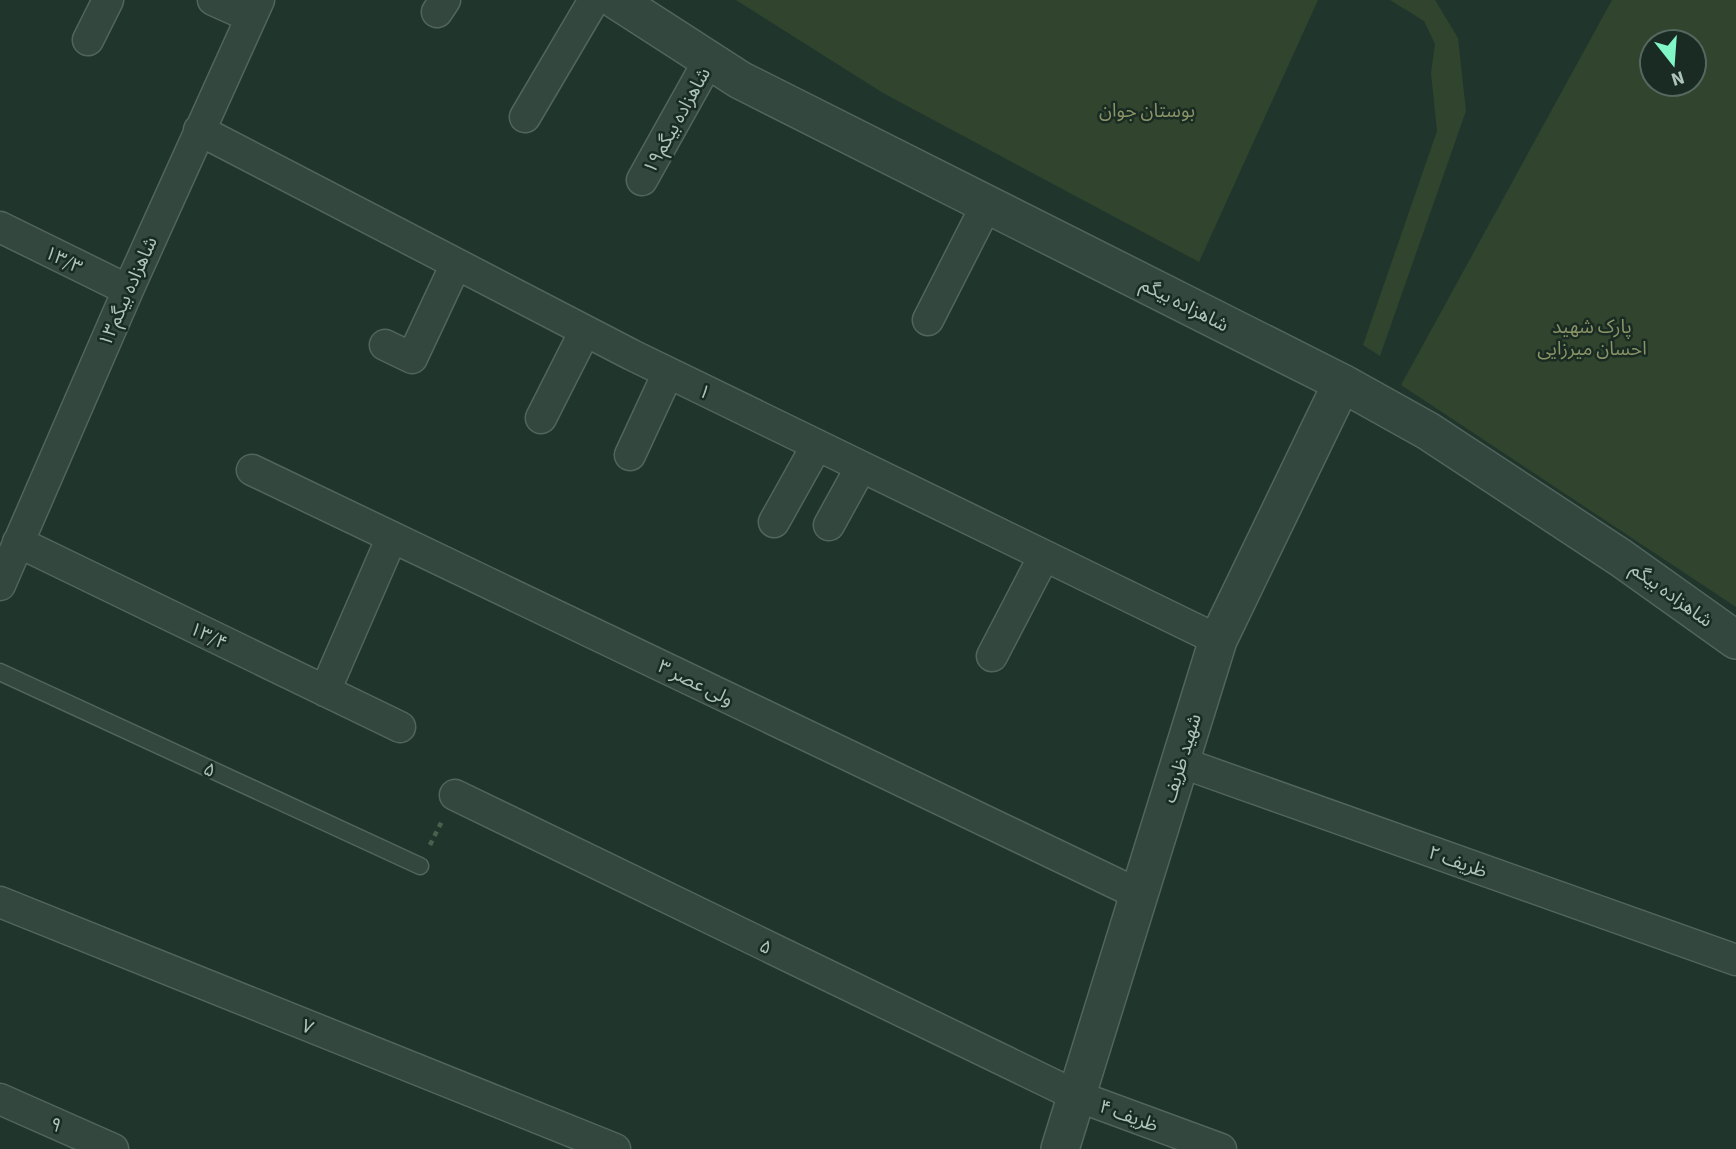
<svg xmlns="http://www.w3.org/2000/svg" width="1736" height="1149" viewBox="0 0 1736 1149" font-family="'Source Sans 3','Noto Sans Arabic',sans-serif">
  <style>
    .green { fill: #31442d; fill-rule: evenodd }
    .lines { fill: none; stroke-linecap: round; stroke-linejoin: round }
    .service-casing { stroke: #51655c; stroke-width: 19 }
    .minor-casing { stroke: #51655c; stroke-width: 33 }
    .tertiary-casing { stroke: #51655c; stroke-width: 40 }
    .path { stroke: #4a604e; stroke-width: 4.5; stroke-dasharray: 5 5; stroke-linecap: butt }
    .service { stroke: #33473f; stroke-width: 16 }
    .minor { stroke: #33473f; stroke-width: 30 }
    .tertiary { stroke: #33473f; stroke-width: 37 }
    .labels { text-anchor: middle; stroke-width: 5; stroke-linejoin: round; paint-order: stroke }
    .park-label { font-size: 19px; fill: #8a9366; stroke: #192b23 }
    .street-label { font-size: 19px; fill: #adc4bb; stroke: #192b23 }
  </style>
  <rect width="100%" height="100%" fill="#20362c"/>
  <path class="green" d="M736 0H1318L1199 262 883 93Z
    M1390 0H1435L1458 38 1466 111 1380 356 1363 345 1437 131 1431 73 1435 44 1424 21Z
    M1612 0H1736V607L1401 385ZM1652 42H1694V84H1652Z"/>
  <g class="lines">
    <g class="service-casing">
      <path id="service" d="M0 672 420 866"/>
    </g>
    <g class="minor-casing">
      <path id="minor" d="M213 0 251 17
        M437 12 445 0
        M88 40 108 0
        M525 117 594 0
        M199 130 632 355 1218 640
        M642 180 709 60
        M0 227 128 290
        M928 320 987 204
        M385 345 412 358 456 264
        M541 418 585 331
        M630 455 668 373
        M252 470 1140 895
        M774 522 817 445
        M829 525 861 467
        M18 542 400 727
        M0 585 128 290 259 0
        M992 656 1044 556
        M325 691 392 537
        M1180 762 1736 960
        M455 795 1077 1096 1221 1149
        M0 902 615 1149
        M0 1099 113 1149"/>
    </g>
    <g class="tertiary-casing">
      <path id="tertiary" d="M616 0 740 80 1342 383 1428 431 1621 558 1736 640
        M1060 1149 1218 640 1342 383"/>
    </g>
    <path class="path" d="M430 845 442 821"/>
    <use href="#service" class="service"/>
    <use href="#minor" class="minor"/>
    <use href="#tertiary" class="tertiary"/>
  </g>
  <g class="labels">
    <g class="park-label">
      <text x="1147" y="117">بوستان جوان</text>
      <text x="1592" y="333">پارک شهید<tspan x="1592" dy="22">احسان میرزایی</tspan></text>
    </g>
    <g class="street-label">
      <text transform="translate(676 120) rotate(-61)" y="7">شاهزاده بیگم۱۹</text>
      <text transform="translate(64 259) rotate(26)" y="7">۱۳/۳</text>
      <text transform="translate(127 291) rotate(-66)" y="7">شاهزاده بیگم۱۳</text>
      <text transform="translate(1185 304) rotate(27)" y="7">شاهزاده بیگم</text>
      <text transform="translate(705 391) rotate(26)" y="7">۱</text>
      <text transform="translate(1672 594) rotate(36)" y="7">شاهزاده بیگم</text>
      <text transform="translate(209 635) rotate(26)" y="7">۱۳/۴</text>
      <text transform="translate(696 682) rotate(26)" y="7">ولی عصر ۳</text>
      <text transform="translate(1181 758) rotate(-73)" y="7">شهید ظریف</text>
      <text transform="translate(210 769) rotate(25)" y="7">۵</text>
      <text transform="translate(1458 861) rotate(20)" y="7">ظریف ۲</text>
      <text transform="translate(766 946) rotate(26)" y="7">۵</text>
      <text transform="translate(308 1026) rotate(22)" y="7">۷</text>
      <text transform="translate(1129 1115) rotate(20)" y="7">ظریف ۴</text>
      <text transform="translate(56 1124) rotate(24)" y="7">۹</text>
    </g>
  </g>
  <g transform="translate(1673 63) rotate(163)"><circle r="33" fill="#192b23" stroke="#546860" stroke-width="2"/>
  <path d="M0-5L12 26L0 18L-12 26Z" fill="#81f6c7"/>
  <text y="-10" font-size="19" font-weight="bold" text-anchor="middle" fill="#adc4bb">N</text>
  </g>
</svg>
